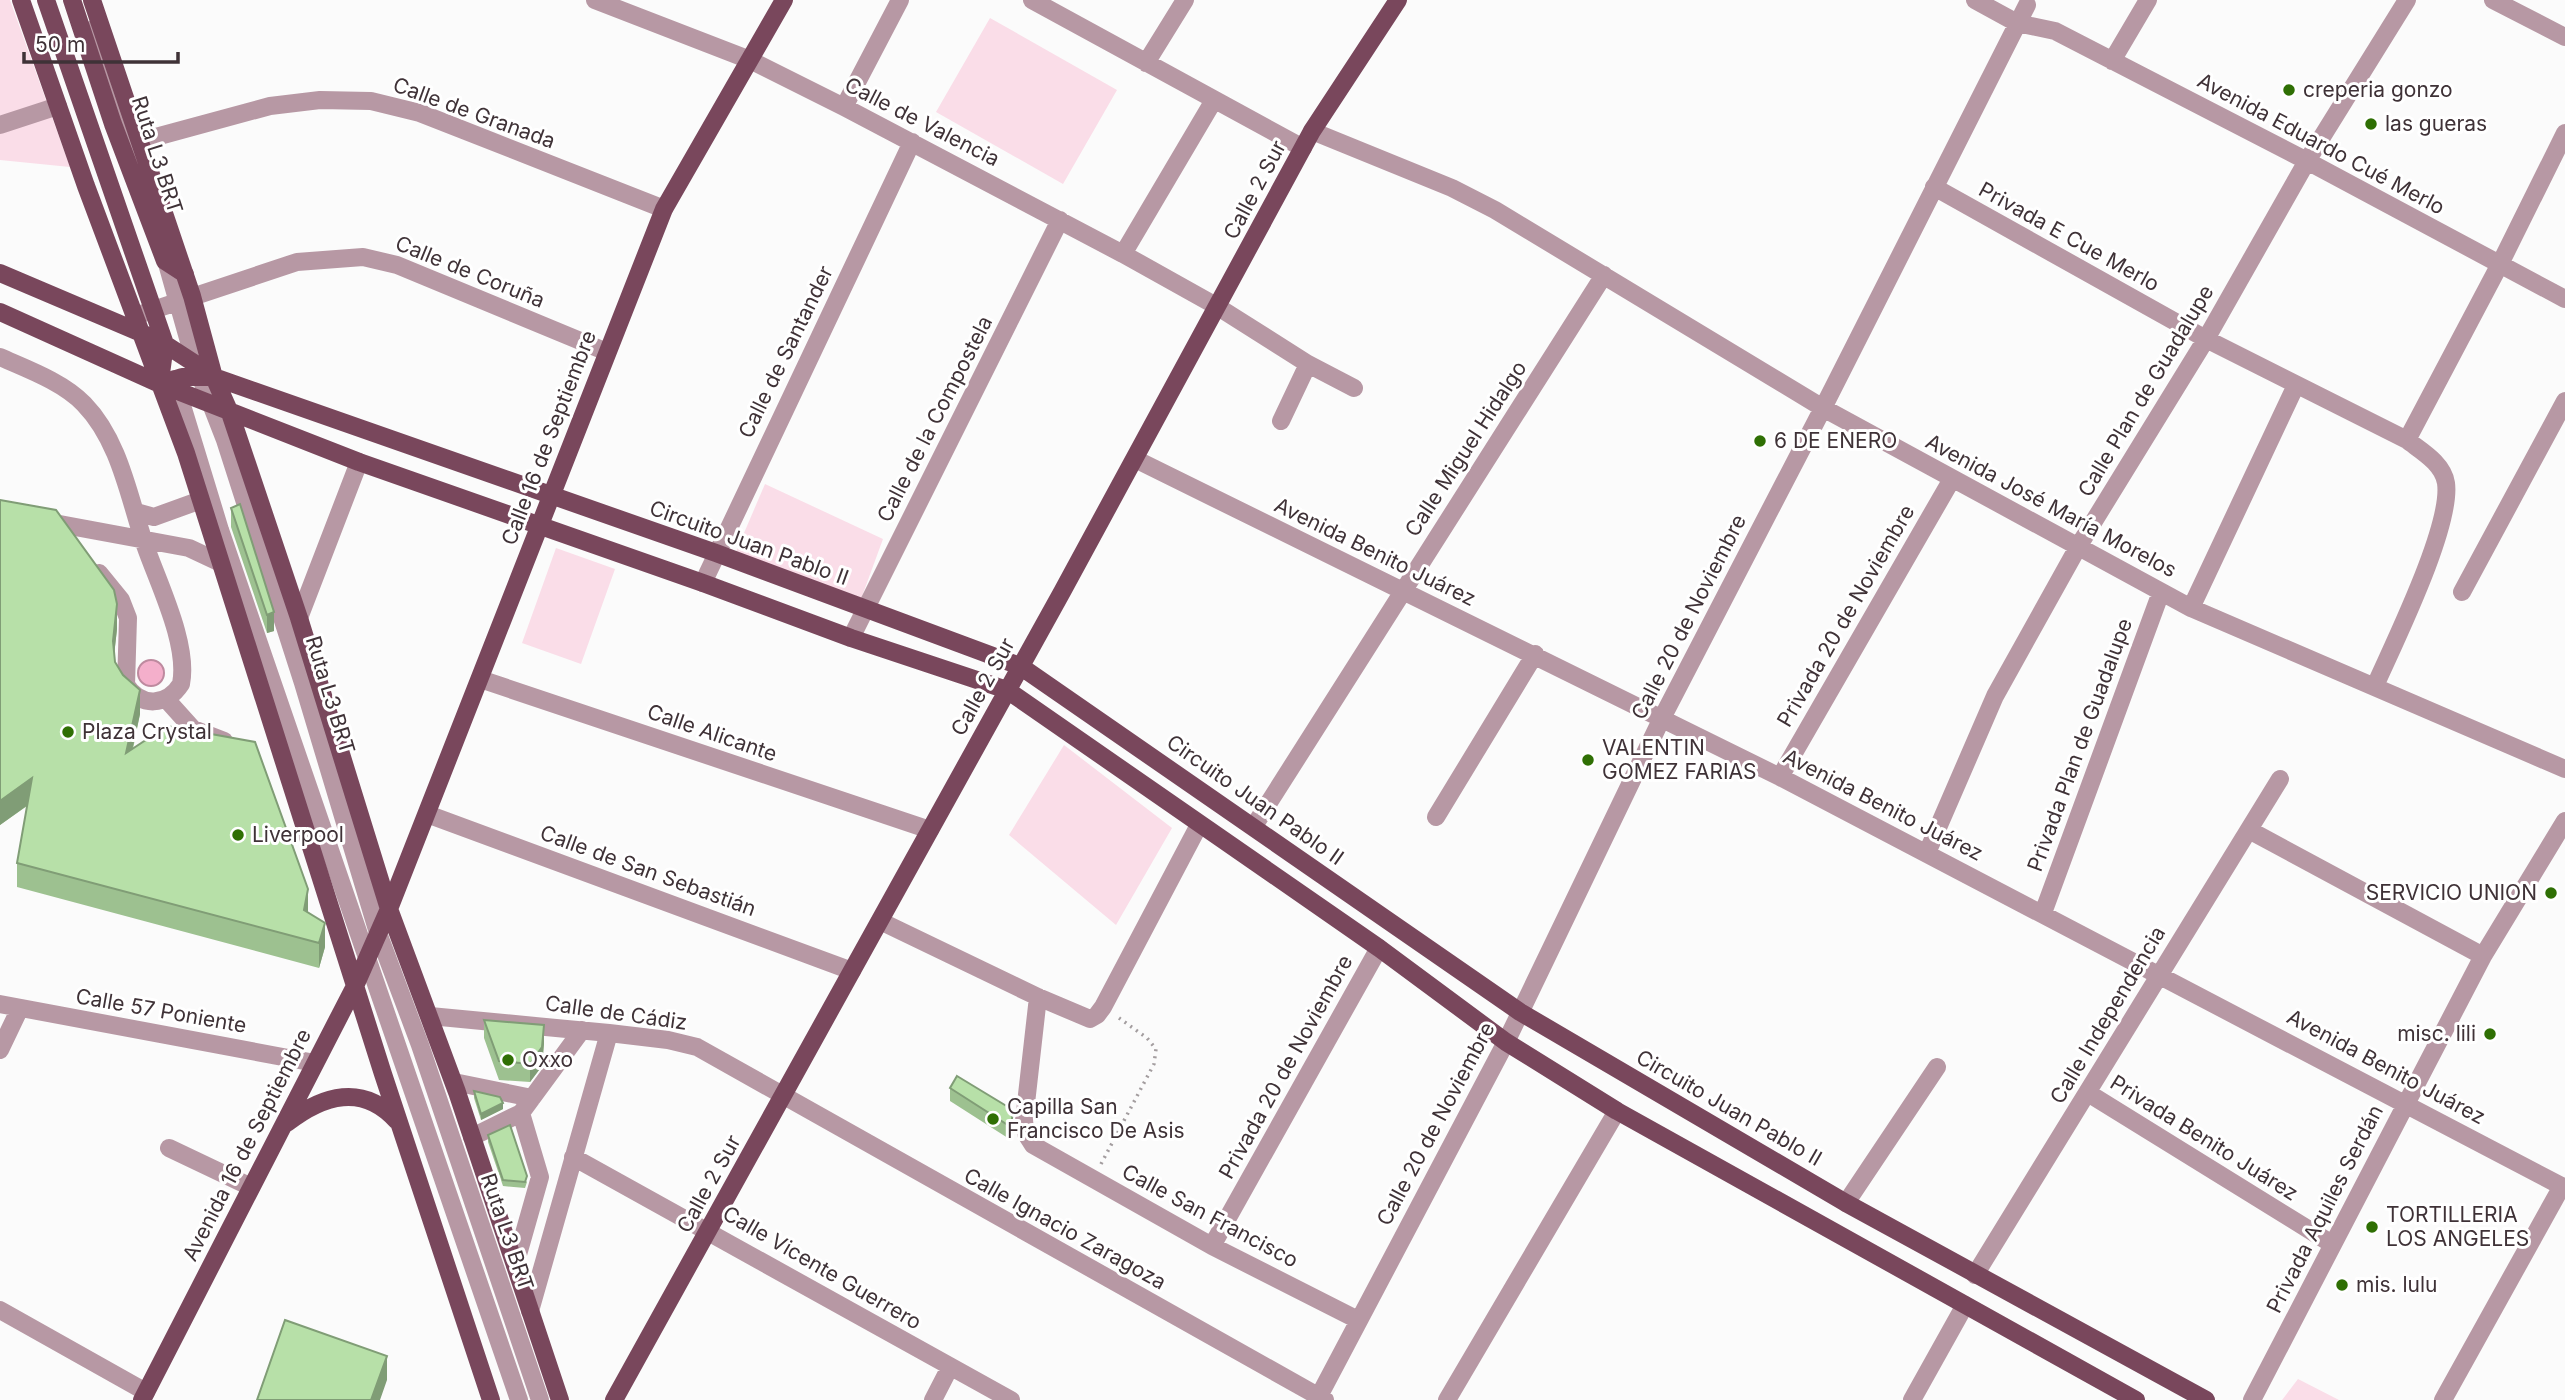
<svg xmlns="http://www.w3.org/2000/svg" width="2565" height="1400" viewBox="0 0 2565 1400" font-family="Inter,sans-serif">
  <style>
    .green { fill: #fadde8 }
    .water { fill: #f4afcb; stroke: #be8a9f; stroke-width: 2 }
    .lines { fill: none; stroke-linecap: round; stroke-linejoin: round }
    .path { stroke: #a39d9f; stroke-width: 3.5; stroke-dasharray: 2 5; stroke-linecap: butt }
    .minor { stroke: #b798a4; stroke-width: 18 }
    .major { stroke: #79475c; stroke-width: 18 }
    .wall { fill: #9dc190 }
    .shaded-wall { fill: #809d76 }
    .building { fill: #b7e0a8; stroke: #809d76; stroke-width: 2 }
    .poi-dot { fill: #2f6f04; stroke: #fff; stroke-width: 2.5 }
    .labels { text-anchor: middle; stroke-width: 6; stroke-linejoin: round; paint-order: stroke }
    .poi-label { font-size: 21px; fill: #3f3237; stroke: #fff; text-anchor: start }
    .street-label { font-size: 21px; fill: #3f3237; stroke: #fff }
  </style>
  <rect width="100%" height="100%" fill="#fbfbfb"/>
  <path class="green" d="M0 0H10L70 167 0 160Z
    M990 18 1117 90 1063 184 936 112Z
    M765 484 883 539 861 599 735 554Z
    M556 548 615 569 581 664 522 643Z
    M1064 745 1172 828 1116 925 1009 835Z
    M2298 1379 2339 1400H2282Z"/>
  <path class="water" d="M138 673a13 13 0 1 1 26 0a13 13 0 1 1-26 0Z"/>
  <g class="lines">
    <path class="path" d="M1101 1164 1154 1064 1156 1049 1147 1038 1119 1018"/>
    <path class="minor" d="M595 0 750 60 844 107 1123 254 1218 307 1308 364
      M1032 0 1303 148
      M1975 0 2017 23 2055 31 2307 161 2565 299
      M2493 0 2565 37
      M93 29 138 169
      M2112 61 2148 0
      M1146 63 1185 0
      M844 107 900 0
      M0 125 58 106
      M1312 131 1452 188 1495 210 1823 408 2191 608 2565 769
      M141 141 270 106 320 100 371 101 420 113 664 209
      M1934 187 2206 339 2407 440C2421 451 2443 463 2446 483 2452 526 2394 643 2375 686
      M164 253 195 363 225 440 303 683 378 933 420 1045 540 1400
      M1123 254 1214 100
      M135 316 297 262 363 257 397 265 607 352
      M0 357C27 369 63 382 84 404 120 441 129 498 145 545 158 583 189 644 181 684 167 706 141 708 126 685L128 618 121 600 99 573
      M174 379 220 530 519 1400
      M1281 421 1308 364 1354 388
      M2407 440 2500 264 2565 133
      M1135 459 1780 777 2565 1188
      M136 512 154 517 201 500
      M0 513 189 548 221 563
      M703 583 912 142
      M2462 592 2565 401
      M2191 608 2296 385
      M299 618 359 462
      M851 638 1060 220
      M480 679 930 830
      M166 699 193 729 224 741
      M1780 777 1952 479
      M427 814 852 971
      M1436 817 1535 654
      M1254 826 1604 275
      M2249 830 2483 956
      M1927 853 1995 696 2078 547 2206 339 2307 161 2407 0
      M2043 913 2161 592
      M880 921 1038 997 1090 1019 1097 1015 1103 1007 1199 825
      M1038 997 1024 1121 1026 1134 1033 1145 1212 1246 1358 1320
      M0 1004 315 1063
      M430 1016 609 1033 668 1040 697 1047 1325 1400
      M0 1050 20 1008
      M454 1082 532 1098
      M2088 1093 2332 1244
      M472 1137 521 1113 582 1030
      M169 1148 251 1187
      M573 1157 1011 1400
      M1846 1203 1937 1067
      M1212 1246 1379 948
      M515 1265 540 1177 521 1113
      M1975 1275 2280 779
      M0 1310 146 1392
      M530 1311 609 1033
      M933 1400 950 1367
      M1317 1400 1506 1042 1661 720 1823 408 2027 5
      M1447 1400 1617 1111
      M1912 1400 1965 1305
      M2252 1400 2483 956 2565 821
      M2443 1400 2562 1186"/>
    <path class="major" d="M21 0 86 186 186 453 383 1074 491 1400
      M46 0 165 344 160 381
      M72 0 113 124 165 261 185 274
      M92 0 192 296 214 377 230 413 299 618 389 909 457 1092 560 1400
      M0 273 160 341 214 376
      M0 312 160 384 359 462 703 583 851 638 1007 690 1379 948 1506 1042 1617 1111 2136 1400
      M160 384 182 377H214L716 553 1020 666 1520 1012 1846 1203 2206 1400
      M287 1123C323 1095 363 1083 397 1121
      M142 1400 355 986 389 909 664 209 784 0
      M614 1400 1062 592 1312 131 1398 0"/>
  </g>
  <path class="wall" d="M0 500 117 629 114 655 115 662 140 714 133 749 308 913 325 947 319 968 17 887V863L27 806 0 825Z
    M231 508 274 631 267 633 231 527Z
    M484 1020 544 1043 542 1066 530 1082 499 1080 484 1038Z
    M950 1088 1013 1122 1011 1140 950 1101Z
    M474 1091 503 1109 481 1120 474 1098Z
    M488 1135 527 1182 525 1188 503 1186 488 1142Z"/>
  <path class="shaded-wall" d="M117 604V629L113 665V641Z
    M274 612V631L267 633V615Z
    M140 690V714L126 778V753Z
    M32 778V802L0 825V801Z
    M308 889V913L304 910Z
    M325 923V947L319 968V943Z
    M544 1025V1043L542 1066 530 1082V1064Z
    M503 1103V1109L481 1120V1114Z
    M1013 1110V1122L1011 1140V1127Z
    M387 1356V1380L380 1400H371Z"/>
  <path class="building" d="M0 500 56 510 114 590 117 604 113 641 115 662 123 675 140 690 126 753 167 726 255 742 308 889 304 910 325 923 319 943 17 863 32 778 0 801Z
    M240 504 274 612 267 615 231 508Z
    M484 1020 544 1025 542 1047 530 1064 499 1061Z
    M957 1076 1013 1110 1011 1127 950 1088Z
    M474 1091 500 1097 503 1103 481 1114Z
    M510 1125 527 1176 525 1182 503 1180 488 1135Z
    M285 1320 387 1356 371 1400H257Z"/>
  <g class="poi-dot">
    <circle cx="2289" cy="90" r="7"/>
    <circle cx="2371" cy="124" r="7"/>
    <circle cx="1760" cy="441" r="7"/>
    <circle cx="68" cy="732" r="7"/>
    <circle cx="1588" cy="760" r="7"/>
    <circle cx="238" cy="835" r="7"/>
    <circle cx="2551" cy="893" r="7"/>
    <circle cx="2490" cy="1034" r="7"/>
    <circle cx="508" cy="1060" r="7"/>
    <circle cx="993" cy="1119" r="7"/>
    <circle cx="2372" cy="1227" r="7"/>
    <circle cx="2342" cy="1285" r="7"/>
  </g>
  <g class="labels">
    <g class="poi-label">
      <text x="2303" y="97">creperia gonzo</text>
      <text x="2385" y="131">las gueras</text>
      <text x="1774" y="448">6 DE ENERO</text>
      <text x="82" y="739">Plaza Crystal</text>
      <text x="1602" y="755">VALENTIN<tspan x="1602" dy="24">GOMEZ FARIAS</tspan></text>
      <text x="252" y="842">Liverpool</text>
      <text x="2537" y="900" text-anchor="end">SERVICIO UNION</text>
      <text x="2476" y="1041" text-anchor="end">misc. lili</text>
      <text x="522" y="1067">Oxxo</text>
      <text x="1007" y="1114">Capilla San<tspan x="1007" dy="24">Francisco De Asis</tspan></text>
      <text x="2386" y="1222">TORTILLERIA<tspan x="2386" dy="24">LOS ANGELES</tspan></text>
      <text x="2356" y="1292">mis. lulu</text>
    </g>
    <g class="street-label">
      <text transform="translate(474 113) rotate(20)" y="7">Calle de Granada</text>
      <text transform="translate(922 122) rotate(27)" y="7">Calle de Valencia</text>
      <text transform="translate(2321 144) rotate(28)" y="7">Avenida Eduardo Cué Merlo</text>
      <text transform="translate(157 155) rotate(72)" y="7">Ruta L3 BRT</text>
      <text transform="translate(1255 190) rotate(-62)" y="7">Calle 2 Sur</text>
      <text transform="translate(2069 237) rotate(29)" y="7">Privada E Cue Merlo</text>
      <text transform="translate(470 272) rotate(22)" y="7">Calle de Coruña</text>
      <text transform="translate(786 352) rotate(-64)" y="7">Calle de Santander</text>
      <text transform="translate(2146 391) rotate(-59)" y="7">Calle Plan de Guadalupe</text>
      <text transform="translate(935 419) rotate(-63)" y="7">Calle de la Compostela</text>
      <text transform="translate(549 438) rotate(-69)" y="7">Calle 16 de Septiembre</text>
      <text transform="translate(1466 449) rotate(-57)" y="7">Calle Miguel Hidalgo</text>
      <text transform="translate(2051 506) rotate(28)" y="7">Avenida José María Morelos</text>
      <text transform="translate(749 543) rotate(20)" y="7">Circuito Juan Pablo II</text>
      <text transform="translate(1375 552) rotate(26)" y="7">Avenida Benito Juárez</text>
      <text transform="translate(1846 616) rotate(-60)" y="7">Privada 20 de Noviembre</text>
      <text transform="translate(1689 617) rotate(-63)" y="7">Calle 20 de Noviembre</text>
      <text transform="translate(983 687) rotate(-61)" y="7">Calle 2 Sur</text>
      <text transform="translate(330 695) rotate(73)" y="7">Ruta L3 BRT</text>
      <text transform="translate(712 733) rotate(19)" y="7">Calle Alicante</text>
      <text transform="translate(2080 745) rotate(-70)" y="7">Privada Plan de Guadalupe</text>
      <text transform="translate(1255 800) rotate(35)" y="7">Circuito Juan Pablo II</text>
      <text transform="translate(1883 805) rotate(27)" y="7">Avenida Benito Juárez</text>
      <text transform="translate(648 871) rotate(20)" y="7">Calle de San Sebastián</text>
      <text transform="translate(161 1011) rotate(10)" y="7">Calle 57 Poniente</text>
      <text transform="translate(616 1013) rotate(8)" y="7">Calle de Cádiz</text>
      <text transform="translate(2108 1015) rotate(-59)" y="7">Calle Independencia</text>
      <text transform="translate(1286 1067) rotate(-61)" y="7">Privada 20 de Noviembre</text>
      <text transform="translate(2386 1067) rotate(28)" y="7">Avenida Benito Juárez</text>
      <text transform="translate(1729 1108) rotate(30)" y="7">Circuito Juan Pablo II</text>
      <text transform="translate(1436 1124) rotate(-62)" y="7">Calle 20 de Noviembre</text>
      <text transform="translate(2204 1138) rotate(32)" y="7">Privada Benito Juárez</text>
      <text transform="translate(247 1145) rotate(-63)" y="7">Avenida 16 de Septiembre</text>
      <text transform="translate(709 1184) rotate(-61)" y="7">Calle 2 Sur</text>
      <text transform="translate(2325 1209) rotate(-63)" y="7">Privada Aquiles Serdán</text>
      <text transform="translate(1210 1216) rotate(28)" y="7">Calle San Francisco</text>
      <text transform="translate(1065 1229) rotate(29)" y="7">Calle Ignacio Zaragoza</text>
      <text transform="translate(507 1232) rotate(71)" y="7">Ruta L3 BRT</text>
      <text transform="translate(822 1268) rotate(30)" y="7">Calle Vicente Guerrero</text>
    </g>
  </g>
  <path d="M24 52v10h154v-10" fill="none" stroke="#3f3237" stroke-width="3.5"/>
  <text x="35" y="52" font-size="21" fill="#3f3237" stroke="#ffffff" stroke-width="5" paint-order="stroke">50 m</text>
</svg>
